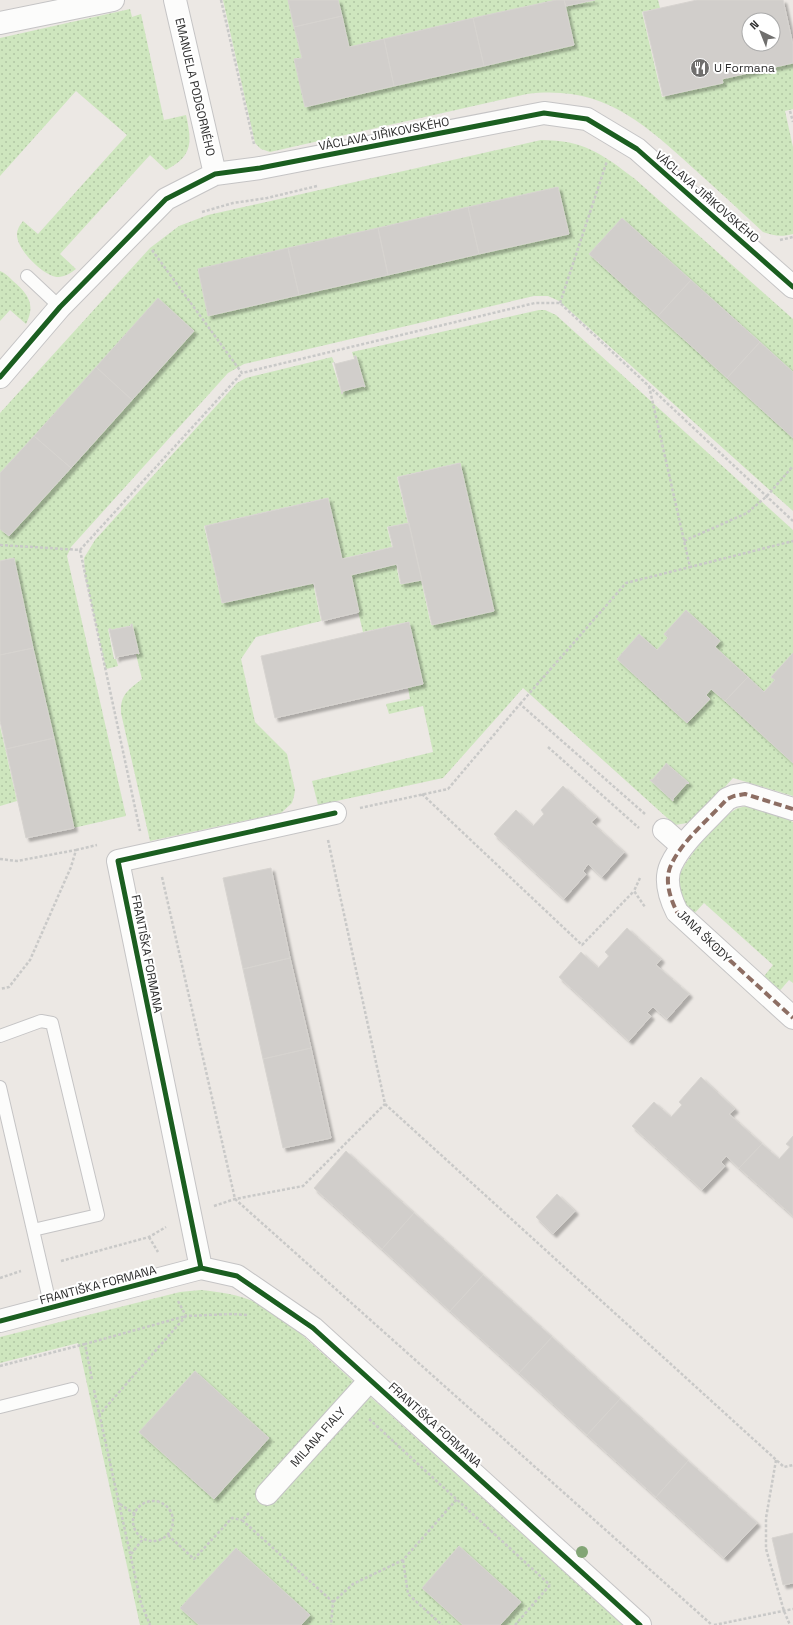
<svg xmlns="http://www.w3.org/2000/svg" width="793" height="1625" viewBox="0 0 793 1625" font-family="'Space Grotesk',sans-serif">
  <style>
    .grass { fill: url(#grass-dots) }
    .building { fill: #d1cecb; stroke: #d7d4d0; fill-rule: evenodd; filter: url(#shadow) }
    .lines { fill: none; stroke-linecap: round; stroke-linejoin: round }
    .service-casing { stroke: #c5c4c5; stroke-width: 14 }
    .minor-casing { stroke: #c5c4c5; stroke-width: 24 }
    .path { stroke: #c9c9c8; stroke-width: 2.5; stroke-dasharray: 3 2; stroke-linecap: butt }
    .service { stroke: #fcfcfb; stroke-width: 12 }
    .minor { stroke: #fcfcfb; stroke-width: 22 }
    .quiet { stroke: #8d6e63; stroke-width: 4; stroke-dasharray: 8 4; stroke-linecap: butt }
    .cycleway-casing { stroke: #fff; stroke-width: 8 }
    .cycleway { stroke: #1b5e20; stroke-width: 5 }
    .tree { fill: #82a575 }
    .labels { text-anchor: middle; stroke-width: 4; stroke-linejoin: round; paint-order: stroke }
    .poi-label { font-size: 12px; fill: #2e2e2e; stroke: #fff; text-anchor: start }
    .street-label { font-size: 12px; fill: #2e2e2e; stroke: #fff }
  </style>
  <defs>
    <pattern id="grass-dots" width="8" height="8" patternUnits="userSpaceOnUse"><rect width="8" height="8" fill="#cee6be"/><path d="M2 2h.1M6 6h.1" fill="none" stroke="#b1c6a4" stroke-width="1.8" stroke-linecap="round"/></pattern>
    <filter id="shadow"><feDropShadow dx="3.5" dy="3.5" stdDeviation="1" flood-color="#0004"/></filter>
  </defs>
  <rect width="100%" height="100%" fill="#ece8e4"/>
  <path class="grass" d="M223 0H564L565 7 594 0H658L660 8 642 12 662 97 721 83V79L793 63V109L785 111 793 147V234C782 237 774 236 763 232 740 211 717 189 693 168 641 121 602 85 527 94L270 152 261 149 255 143Z
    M130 9 132 17 141 14 164 120 186 115C192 142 193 156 166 170L150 155 60 254 76 269C71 273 66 276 59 277 45 278 17 250 17 235 17 229 20 225 23 221L38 234 127 135 76 91 0 176V38Z
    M541 140C584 140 602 154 635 179L793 319V511L559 301 548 296H534L244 364 228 373 71 547 67 556 126 816 73 828 12 558 0 561V413L150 248 179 226 208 215Z
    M0 271C5 273 9 277 13 281 28 294 36 304 26 324L10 310 0 321Z
    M539 310H545L556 315 793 530V796L733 778 693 822 675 825 523 688 443 778 318 805 312 781 433 752 423 706 389 714 386 704 410 699 408 688 423 684 408 622 363 632 349 574 396 564 400 584 421 580 431 625 493 611 459 463 397 477 408 523 387 527 392 547 341 559 327 498 204 526 222 603 313 583 321 621 256 637 241 659 255 722 287 754 295 790 294 796 292 803 281 813 150 841 121 713C120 695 128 690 142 679L136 654H137L131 624 130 626 110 630 108 629 114 659H116L118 666 106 669 85 576 84 558 95 540 237 383 246 378 332 357 334 362 332 363 342 394V392L362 386 363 387 352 352Z
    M0 726 17 801 0 806Z
    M747 806 765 809 793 822V983L789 980 777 994 761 980 773 965 704 903 691 917C683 907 676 890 679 877 683 861 721 817 736 809 739 807 743 807 747 806Z
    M201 1290C221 1292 241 1295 259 1304 270 1310 281 1318 291 1325L623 1625H140L78 1343 0 1363V1337L180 1292Z"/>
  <path class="building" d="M288 0H338L342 16 294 27Z
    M556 0H564L574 45 484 66 473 18Z
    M564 0H595L566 6Z
    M697 0H783L793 45V63L722 79 723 83 663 96 643 12ZM749 20H773V44H749Z
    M342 16 349 47 384 39 394 86 305 107 294 59 302 58 294 27Z
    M473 18 484 66 394 86 384 39Z
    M558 187 569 234 479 254 468 207Z
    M468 207 479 254 388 275 378 228Z
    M622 218 691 280 658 316 589 254Z
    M378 228 388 275 299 295 288 248Z
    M288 248 299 295 208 316 198 269Z
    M691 280 760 342 727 378 658 316Z
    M158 298 194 331 132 400 96 367Z
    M760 342 793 372V438L727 378Z
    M354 356H356L365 387 363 386 343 391 342 394 334 362 335 364 355 359Z
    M96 367 132 400 71 468 34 436Z
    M34 436 71 468 9 536 0 529V473Z
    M460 463 494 611 432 625 398 477Z
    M328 498 342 559 393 547 388 527 409 523 422 580 401 584 397 564 351 575 359 612 322 621 314 583 222 603 205 526Z
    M14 558 33 648 0 655V561Z
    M686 610 720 641 715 647 748 677 725 701 711 689 706 695 710 699 687 723 617 659 639 634 657 650 668 638 664 634Z
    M409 622 423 684 275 718 261 656Z
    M131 624H132L139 654 137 653 117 657 116 659 109 629 110 628 111 630 131 626Z
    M33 648 54 738 6 749 0 721V655Z
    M793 653V763L725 701 748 677 764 692 775 680 771 677Z
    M54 738 74 828 26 838 6 749Z
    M666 763 689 783 688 784 687 783 673 799V801L650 780H652L666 764Z
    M563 786 597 817 591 822 624 852 602 877 588 864 583 871 586 874 564 899 494 834 516 810 533 826 544 814 541 810Z
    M271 868 290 958 243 969 223 878Z
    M627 928 661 959 656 965 689 994 667 1019 653 1007 647 1013 651 1016 629 1041 559 977 581 952 598 968 609 956 605 952Z
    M290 958 311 1048 263 1059 243 969Z
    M311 1048 331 1138 283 1148 263 1059Z
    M701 1077 735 1109 729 1114 762 1144 739 1168 726 1156 721 1162 725 1166 702 1190 632 1126 654 1102 671 1117 682 1105 679 1102Z
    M793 1136V1216L739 1168 762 1144 779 1159 790 1147 786 1144Z
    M346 1151 414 1213 382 1249 314 1188Z
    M557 1194 575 1211 553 1234 536 1217Z
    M414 1213 483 1275 450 1311 382 1249Z
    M483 1275 552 1337 519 1373 450 1311Z
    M552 1337 620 1399 587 1435 519 1373Z
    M195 1371 269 1438 214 1499 139 1432Z
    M620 1399 688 1461 656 1497 587 1435Z
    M688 1461 757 1523 724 1558 656 1497Z
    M793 1533V1583L783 1585 772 1538Z
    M459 1546 521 1602 500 1625H463L422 1588Z
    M236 1548 310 1615 301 1625H199L180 1608Z"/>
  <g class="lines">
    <g class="service-casing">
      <path id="service" d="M27 276 60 307
        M0 1036 41 1021 52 1023 98 1215 33 1230
        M0 1087 51 1308
        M0 1407 72 1389"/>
    </g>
    <g class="minor-casing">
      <path id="minor" d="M175 0 215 174
        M0 23 113 0
        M0 377 60 307 166 199 215 174 260 168 544 113 587 119 637 149 793 287
        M793 809 745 794 734 796 727 799C709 819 682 841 671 865 664 880 670 898 677 912L793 1018
        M664 830 682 846
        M201 1268 118 861 335 813
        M0 1321 201 1268 237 1276 313 1328 640 1625
        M267 1494 370 1380"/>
    </g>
    <path class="path" d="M221 0 254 144
      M790 111 793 122
      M202 212 233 203 267 198 317 186
      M780 240 793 237
      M152 250 242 373 535 303H560L793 521
      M560 303 607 161
      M649 386 690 567 793 541
      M684 541 747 513 767 496 793 466
      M0 545 80 550 242 373
      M80 550 140 831
      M520 704 626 583 690 567
      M548 747 639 828
      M422 794 582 945 634 891
      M360 808 448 789 520 704 645 814
      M328 840 385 1104 784 1467 793 1465
      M76 850 97 845
      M0 859 17 861 76 850 71 867 30 960 9 987 0 989
      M162 877 235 1199 712 1625
      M640 878 634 891 645 907
      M214 1206 235 1199 303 1186 385 1104
      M149 1237 158 1252
      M61 1261 149 1237 166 1227
      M0 1278 21 1271
      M178 1301 186 1316 232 1314 247 1315
      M0 1366 85 1344
      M92 1379 85 1344 186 1316 99 1415
      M94 1390 141 1603 150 1625
      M369 1419 550 1585
      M776 1460 766 1518V1549L784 1611 790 1625
      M133 1521a20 20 0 1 1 40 0a20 20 0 1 1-40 0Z
      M120 1504 135 1514
      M249 1513 242 1520 333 1602 331 1625
      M168 1535 194 1559 232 1518 242 1520
      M131 1554 143 1539
      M403 1560 408 1594 442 1625
      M333 1602 353 1584 403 1560 457 1499
      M515 1625 550 1585
      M714 1625 793 1609"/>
    <use href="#service" class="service"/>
    <use href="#minor" class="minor"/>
    <path class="quiet" d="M793 809 745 794 734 796 727 799C709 819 682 841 671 865 664 880 670 898 677 912L793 1018"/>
    <g class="cycleway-casing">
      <path id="cycleway" d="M0 377 60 307 166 199 215 174 260 168 544 113 587 119 637 149 793 287
        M201 1268 118 861 335 813
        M0 1321 201 1268 237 1276 313 1328 640 1625"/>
    </g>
    <use href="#cycleway" class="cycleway"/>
  </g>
  <circle class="tree" cx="582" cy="1552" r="6"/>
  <defs>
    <g id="restaurant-disc" transform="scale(1)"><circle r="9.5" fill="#706f6e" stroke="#fff"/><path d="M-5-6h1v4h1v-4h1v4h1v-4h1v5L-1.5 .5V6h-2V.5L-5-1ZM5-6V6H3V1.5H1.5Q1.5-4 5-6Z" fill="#fff"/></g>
  </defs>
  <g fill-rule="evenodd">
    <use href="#restaurant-disc" x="700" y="68"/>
  </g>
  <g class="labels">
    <g class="poi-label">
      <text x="714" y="72">U Formana</text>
    </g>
    <g class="street-label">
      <text transform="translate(195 87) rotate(77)" y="4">EMANUELA PODGORNÉHO</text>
      <text transform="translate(384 134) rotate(-11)" y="4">VÁCLAVA JIŘIKOVSKÉHO</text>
      <text transform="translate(707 197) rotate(41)" y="4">VÁCLAVA JIŘIKOVSKÉHO</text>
      <text transform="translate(704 936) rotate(44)" y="4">JANA ŠKODY</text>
      <text transform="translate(147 954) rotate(79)" y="4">FRANTIŠKA FORMANA</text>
      <text transform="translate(98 1285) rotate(-15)" y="4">FRANTIŠKA FORMANA</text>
      <text transform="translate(435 1425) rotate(42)" y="4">FRANTIŠKA FORMANA</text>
      <text transform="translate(318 1437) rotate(-48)" y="4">MILANA FIALY</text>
    </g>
  </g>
  <g transform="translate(761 32) rotate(317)"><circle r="19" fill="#ffffff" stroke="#ababab"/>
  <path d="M0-3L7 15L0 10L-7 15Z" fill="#706f6e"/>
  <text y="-6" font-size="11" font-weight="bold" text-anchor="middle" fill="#2e2e2e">N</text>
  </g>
</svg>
